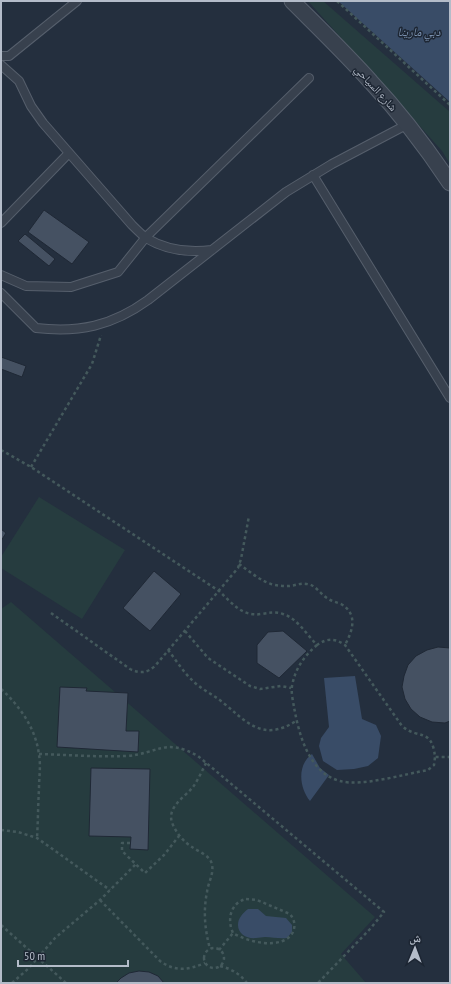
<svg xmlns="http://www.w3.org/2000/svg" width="451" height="984" viewBox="0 0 451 984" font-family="'PT Sans Narrow','Noto Naskh Arabic',sans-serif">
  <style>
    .green { fill: #263c3f }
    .water { fill: #394c67 }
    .building { fill: #455162; stroke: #1f2835 }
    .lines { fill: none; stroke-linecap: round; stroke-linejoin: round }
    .service-casing { stroke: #565f6c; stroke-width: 10 }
    .minor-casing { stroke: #565f6c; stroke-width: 17 }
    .path { stroke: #44595c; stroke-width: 2.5; stroke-dasharray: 3 3; stroke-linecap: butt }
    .service { stroke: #38414e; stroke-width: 8 }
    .minor { stroke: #38414e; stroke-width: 15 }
    .labels { text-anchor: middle; stroke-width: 3; stroke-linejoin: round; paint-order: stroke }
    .street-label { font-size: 11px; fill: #b4bcc9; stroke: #1d2633 }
    .water-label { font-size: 12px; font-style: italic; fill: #7c92b1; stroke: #1d2633 }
  </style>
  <rect width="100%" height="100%" fill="#242f3e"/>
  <path class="green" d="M308 1H323L450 112V164L442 151Z
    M39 497 125 550 82 619 1 568V557Z
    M11 602 375 917 341 954 366 983H1V609Z"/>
  <path class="water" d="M338 1H450V102Z
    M355 676 362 719 376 725 381 736 378 758 368 766 354 769 337 770 323 761 319 746 321 738 329 727 324 678Z
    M312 754 320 768 329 775 310 801C299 787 297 765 312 754Z
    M248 909H258L266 916 286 918 292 925V932L287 938C279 939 273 937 265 937 262 937 259 938 256 938 247 939 238 934 238 925 238 918 243 913 248 909Z"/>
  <path class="building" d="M44 210 89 242 72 264 28 232Z
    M25 234 55 259 49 266 18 241Z
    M1 357 26 366 22 377 1 369Z
    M1 529 6 533 1 541Z
    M154 571 181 594 150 631 123 608Z
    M283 631 307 651 279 678 257 663V645L268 632Z
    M438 647 450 648V721L445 723 432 722 420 717 411 709 405 699 402 687 404 676 408 665 416 656 427 650Z
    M60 687 87 688 86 691 128 693 126 731H139L138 752 57 747Z
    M91 768 150 769 148 850 130 849 131 837 89 836Z
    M139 971 149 972 158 976 164 983H116L121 978 129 973Z"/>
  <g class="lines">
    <g class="service-casing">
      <path id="service" d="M1 56H9L77 1
        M1 65 19 81 31 106 43 123 132 225C136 229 141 234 146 238 166 250 189 253 212 250
        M313 175 450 398
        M1 223 69 153
        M1 275 26 286 71 287 118 272 146 237 309 78
        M1 293 36 328C79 333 112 326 148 300L286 192 332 164 408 124"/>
    </g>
    <g class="minor-casing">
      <path id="minor" d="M292 1C319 28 346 54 371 82 400 113 426 147 450 183"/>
    </g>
    <path class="path" d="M337 1 450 105
      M1 450 31 467 219 591C232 603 242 617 261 614 269 613 275 611 283 614 297 618 307 635 317 645 327 638 335 638 345 645L402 726C418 740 432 727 435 757H450
      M31 467 92 364 101 335
      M239 564C249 571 259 580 271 584 279 586 287 587 295 585 299 584 303 583 307 584 316 585 320 594 327 598 331 601 336 602 341 604 358 614 353 630 345 645
      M51 613 130 669C140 674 147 673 155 666L238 568 241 559 249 516
      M185 631 208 658 250 686 260 689 281 686 291 688
      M317 645C304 656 295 669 292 686 291 693 293 701 294 707 299 735 309 773 340 781 361 787 405 774 428 770L434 765 435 757
      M168 650C176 660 184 673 193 681 201 689 212 694 221 701 246 721 262 743 296 721
      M1 689C20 706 36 729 39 755 41 766 39 777 39 789 38 805 38 822 37 838
      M39 754C68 755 97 757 126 756 158 754 164 737 198 756L384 912 370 929 318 983
      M206 763C202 771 198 780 193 787 184 798 165 808 173 825 177 834 184 842 192 847 199 852 211 856 212 865 214 874 208 883 207 892 203 912 205 930 210 949
      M1 830 18 832 37 838 110 890
      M130 843H122V851L145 873 164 855 179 836
      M246 899 257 900 290 914C294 919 296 925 293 932 283 951 247 942 233 933 227 920 230 903 246 899Z
      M100 900 160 961C175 972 188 970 205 963
      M1 925 66 983
      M204 958a10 10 0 1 1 20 0a10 10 0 1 1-20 0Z
      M219 950 233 933
      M220 966C232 969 240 974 247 983
      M12 983 29 968 55 938 100 900 136 864"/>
    <use href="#service" class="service"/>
    <use href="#minor" class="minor"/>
  </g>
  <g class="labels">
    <g class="street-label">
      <text transform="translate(376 88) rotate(48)" y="4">شارع السياحي</text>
    </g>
    <g class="water-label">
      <text x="419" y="36">دبي مارينا</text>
    </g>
  </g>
  <rect width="451" height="984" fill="none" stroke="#b4bcc9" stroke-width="4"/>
  <g transform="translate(415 948) rotate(1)" stroke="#1d2633" stroke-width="3" paint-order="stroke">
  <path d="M0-3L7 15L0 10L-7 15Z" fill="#b4bcc9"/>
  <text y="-6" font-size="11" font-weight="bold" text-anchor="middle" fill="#b4bcc9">ش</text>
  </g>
  <path d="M18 960v6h110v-6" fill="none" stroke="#b4bcc9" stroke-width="2"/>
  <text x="24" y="960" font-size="12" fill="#b4bcc9" stroke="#1d2633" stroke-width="3" paint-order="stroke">50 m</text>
</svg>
